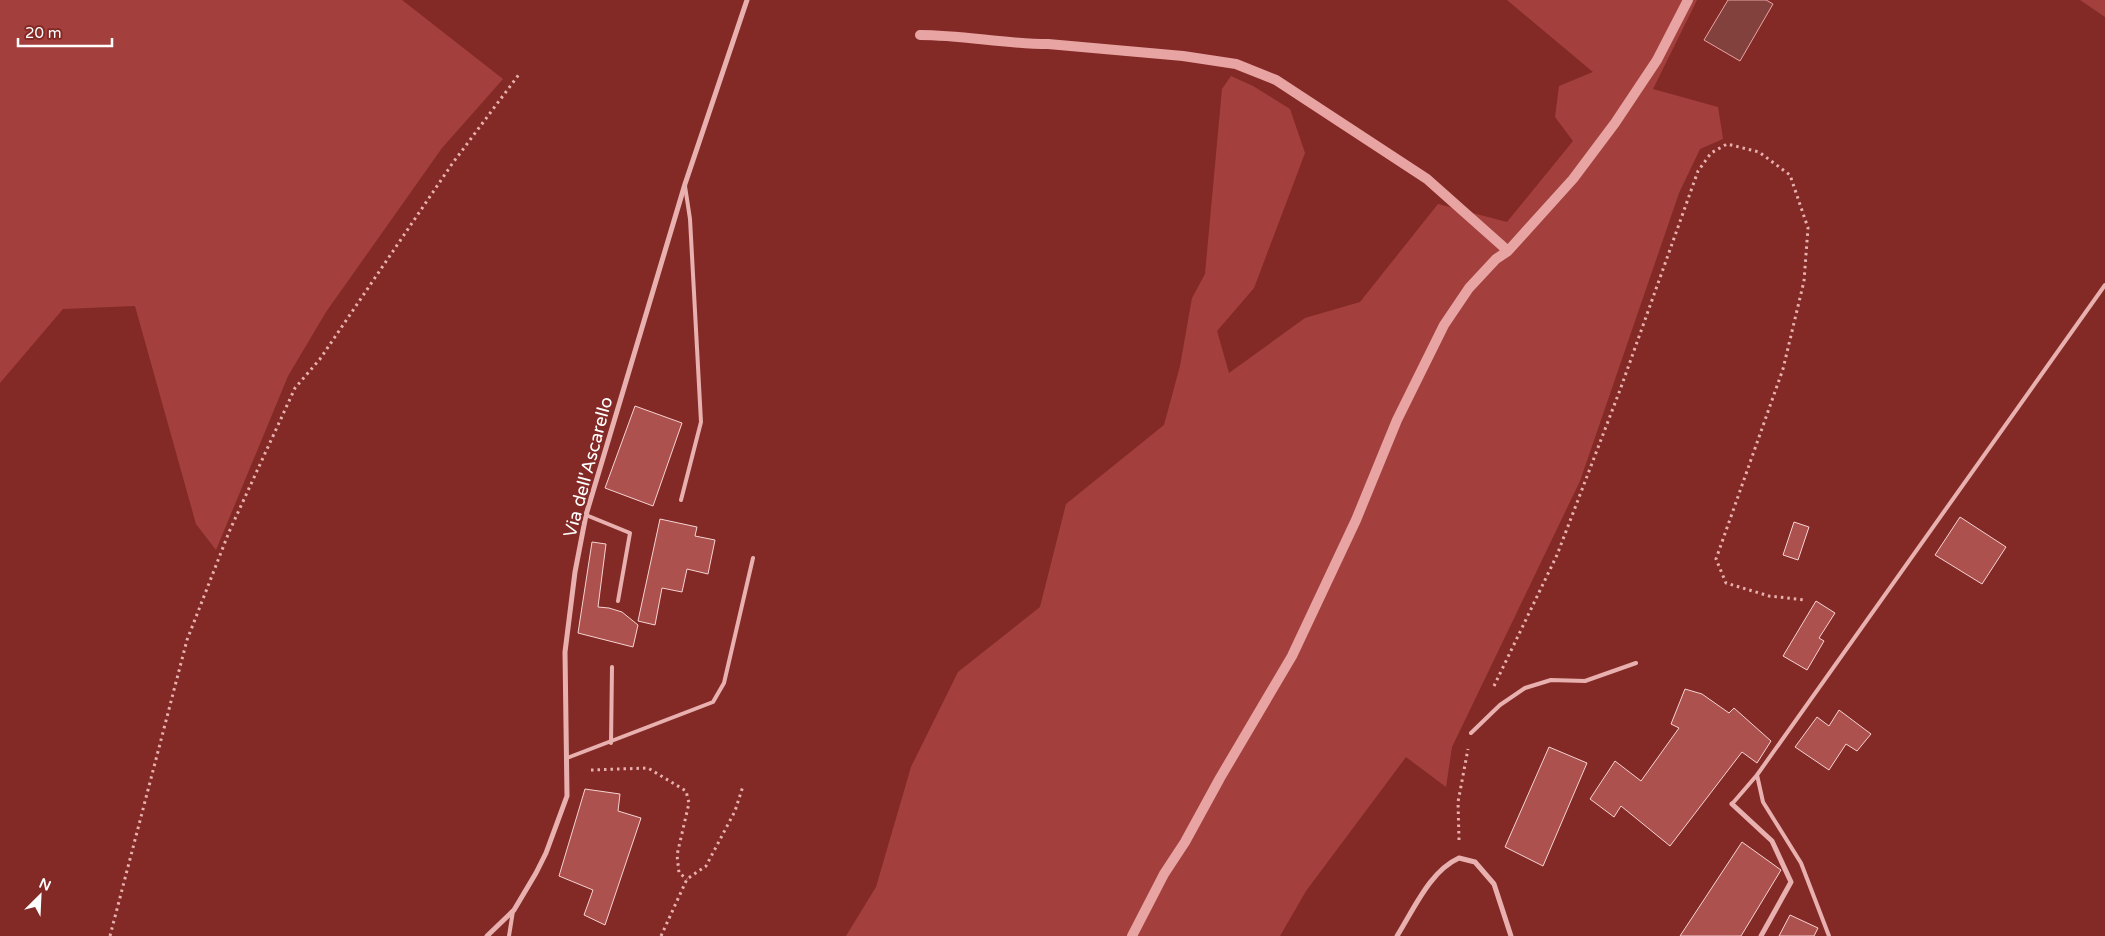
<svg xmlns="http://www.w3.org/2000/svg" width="2105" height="936" viewBox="0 0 2105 936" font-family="'Varela Round',sans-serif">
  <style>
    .green { fill: #a3403d }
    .water { fill: #83413d; stroke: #e8a4a3 }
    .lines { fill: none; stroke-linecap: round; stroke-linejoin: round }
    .stream { stroke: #e8a4a3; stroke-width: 10 }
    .building { fill: #ac514e; stroke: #f6d3d3 }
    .path { stroke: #e8b1af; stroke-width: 3; stroke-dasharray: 2.5 4; stroke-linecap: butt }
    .lane { stroke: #e8b1af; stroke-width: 4 }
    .street { stroke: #e8b1af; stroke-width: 5 }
    .labels { text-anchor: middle; stroke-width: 5; stroke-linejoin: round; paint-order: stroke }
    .street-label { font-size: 18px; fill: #fff; stroke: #842a26 }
  </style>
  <rect width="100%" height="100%" fill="#842a26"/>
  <path class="green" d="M0 0H402L503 79 442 148 326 312 288 376 216 550 196 524 135 306 63 309 0 383Z
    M1507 0H1697L1653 89 1718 107 1723 139 1700 149 1679 193 1580 481 1452 747 1446 787 1406 757 1306 891 1280 936H846L876 887 911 767 958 672 1040 607 1066 504 1164 425 1180 366 1192 298 1205 274 1222 89 1231 76 1253 86 1290 109 1305 153 1254 288 1217 331 1229 373 1305 318 1360 302 1438 204 1507 222 1573 141 1555 117 1559 86 1593 72Z
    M2080 0H2105V17Z"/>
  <path class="water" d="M1728 0H1766L1773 4 1740 61 1704 40Z"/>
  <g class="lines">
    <path class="stream" d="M920 35C963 35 1005 44 1048 44L1183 56 1236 64 1276 80 1427 179 1508 251
      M1132 936 1164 874 1185 842 1220 778 1292 656 1356 520 1397 420 1444 325 1469 288 1496 259 1508 251 1573 179 1615 123 1657 60 1688 0"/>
  </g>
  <path class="building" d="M635 406 682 423 653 506 605 488Z
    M1960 517 2006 547 1982 584 1935 555Z
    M660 519 697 527 695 536 715 540 708 574 687 569 682 592 662 588 655 625 638 621Z
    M1794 522 1809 527 1798 560 1783 555Z
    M592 542 606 544 598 607 609 608 622 612 638 625 633 647 578 633Z
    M1816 601 1835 613 1819 638 1824 641 1807 670 1783 656Z
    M1685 689 1702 694 1729 713 1734 708 1771 741 1757 763 1742 752 1670 846 1621 806 1614 817 1590 799 1615 761 1641 781 1679 728 1671 724Z
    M1839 710 1871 734 1857 751 1846 744 1829 770 1795 747 1817 717 1829 726Z
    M1549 747 1587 763 1543 866 1505 847Z
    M585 789 620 794 618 811 641 818 605 925 584 915 593 890 559 876Z
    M1742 842 1781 870 1741 936H1680Z
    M1790 915 1818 928 1814 936H1779Z"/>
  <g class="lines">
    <path class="path" d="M1494 686 1557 555 1620 390 1698 171 1711 153 1727 144 1759 152 1790 175 1808 228 1804 281 1783 369 1716 559 1726 583 1769 596 1805 600
      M591 770 648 768 686 791 689 803 677 855 679 873 687 879
      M1459 840 1458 802 1468 749
      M110 936 187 640 229 532 295 388 320 359 452 164 520 73
      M661 936 687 879 706 866 735 811 743 786"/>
    <path class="lane" d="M681 500 701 422 690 219 685 186
      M586 515 630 533 618 601
      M1471 733 1500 705 1525 688 1551 680 1585 681 1636 663
      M611 743 612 667
      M567 758 713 702 724 683 753 558
      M1757 775 1763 802 1801 863 1829 936
      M1732 804 1757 775 2105 285
      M509 936 513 911"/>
    <path class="street" d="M1732 804 1772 841 1791 882 1761 936
      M487 936 514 910 536 873 546 853 567 796 565 652 575 572 586 515 685 184 747 0
      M1397 936C1414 909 1430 871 1459 858L1475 862 1494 884 1511 936"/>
  </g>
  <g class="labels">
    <g class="street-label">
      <text transform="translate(588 467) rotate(-75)" y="6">Via dell'Ascarello</text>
    </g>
  </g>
  <g transform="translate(40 896) rotate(24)" stroke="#842a26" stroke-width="4" paint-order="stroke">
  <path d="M0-4L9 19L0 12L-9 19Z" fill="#ffffff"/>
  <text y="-8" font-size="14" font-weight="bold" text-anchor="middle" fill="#ffffff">N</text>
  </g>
  <path d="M18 38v8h94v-8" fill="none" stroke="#ffffff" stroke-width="2.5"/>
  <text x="25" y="38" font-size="15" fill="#ffffff" stroke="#842a26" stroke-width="4" paint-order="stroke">20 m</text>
</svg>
